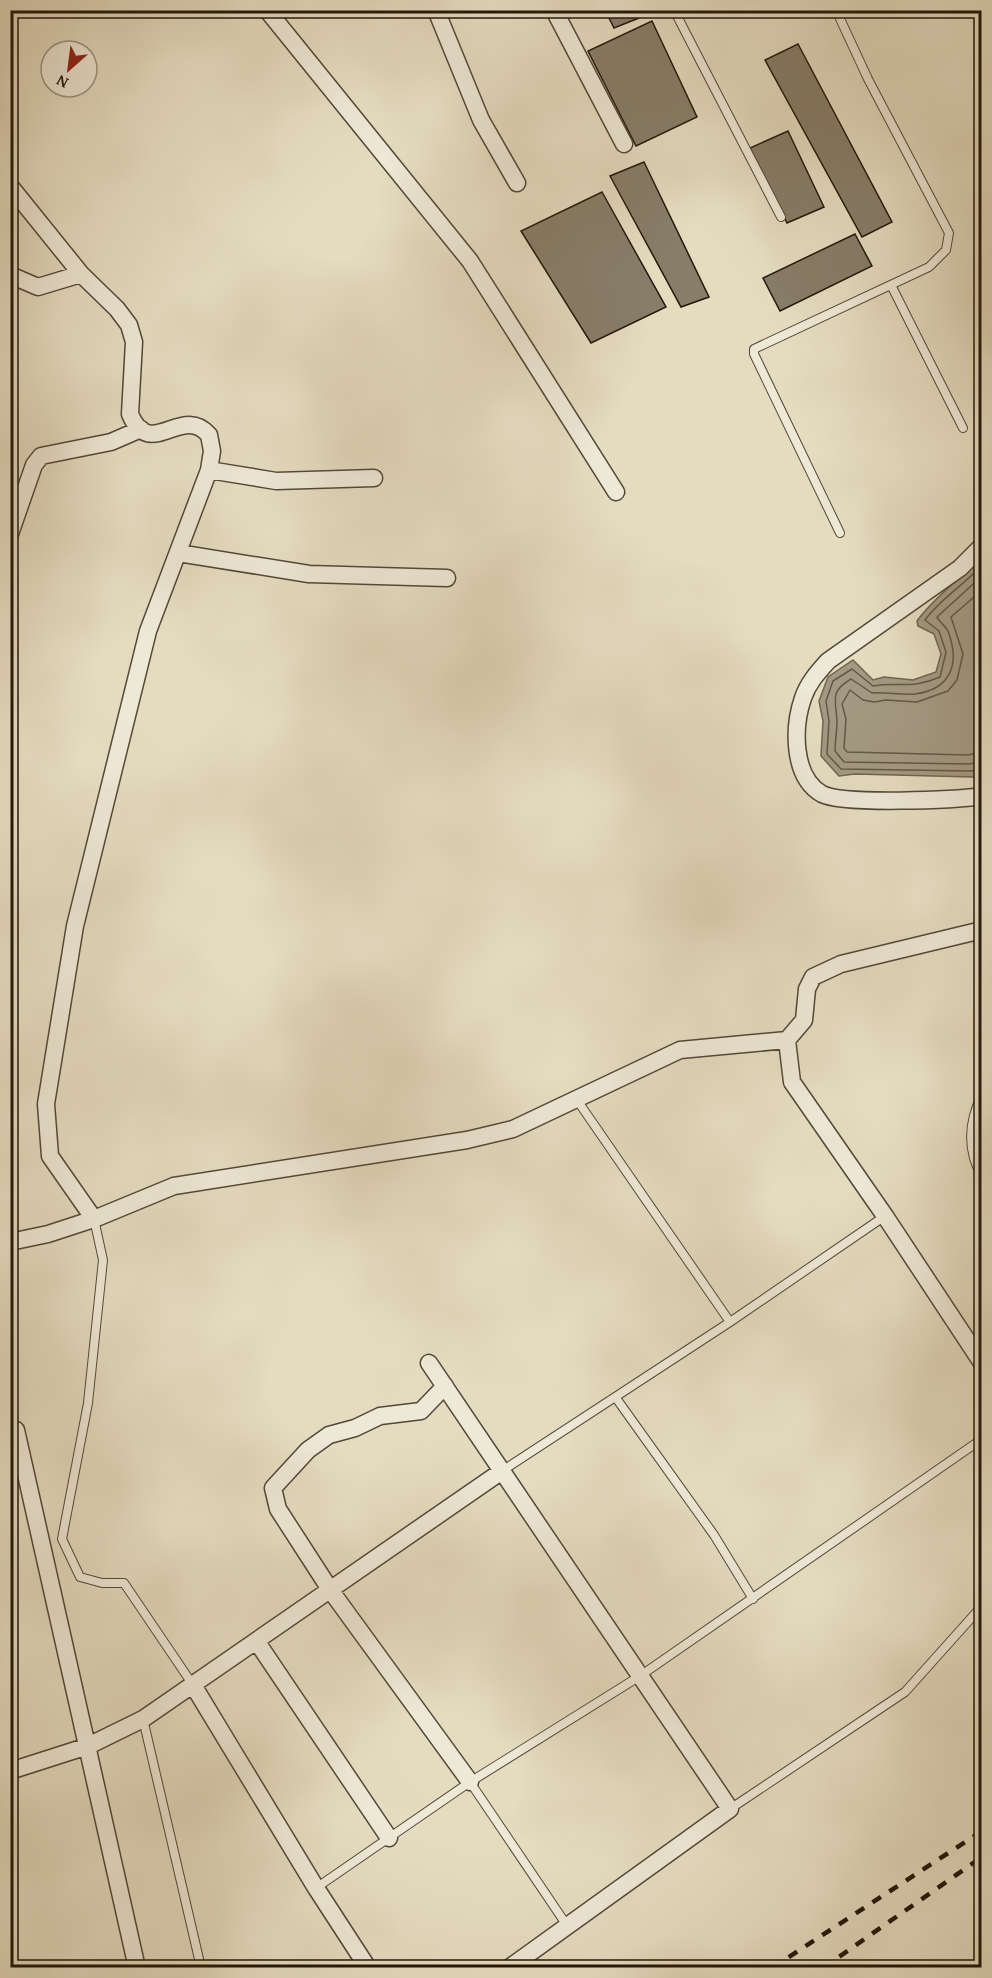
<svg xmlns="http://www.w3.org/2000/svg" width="992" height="1978" viewBox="0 0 992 1978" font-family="'Gentium Book Plus',serif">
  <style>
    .water { fill: #a39982; stroke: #6f6552; stroke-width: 1.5 }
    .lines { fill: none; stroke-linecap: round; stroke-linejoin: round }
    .shore { stroke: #625846; stroke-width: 1.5 }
    .building { fill: #877d69; stroke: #22170b; stroke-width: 1.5 }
    .lane-casing { stroke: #534838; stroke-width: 10 }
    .street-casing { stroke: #534838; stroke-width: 19 }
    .lane { stroke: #eee8d6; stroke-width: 8 }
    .street { stroke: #eee8d6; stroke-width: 16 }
    .rail { stroke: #22170b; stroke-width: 4.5; stroke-dasharray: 10 10; stroke-linecap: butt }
  </style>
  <rect width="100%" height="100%" fill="#e5dcc0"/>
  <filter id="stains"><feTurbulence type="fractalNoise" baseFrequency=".00333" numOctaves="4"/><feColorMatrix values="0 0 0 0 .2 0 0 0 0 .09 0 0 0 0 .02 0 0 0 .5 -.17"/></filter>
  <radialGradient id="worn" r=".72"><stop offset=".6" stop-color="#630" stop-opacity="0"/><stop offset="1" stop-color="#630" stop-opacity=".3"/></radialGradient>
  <path class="water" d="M981 556V774L973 777 855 774 839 776 821 756 823 721 819 701 828 677 853 660 873 680 884 677 913 680 936 672 941 654 934 634 918 626 917 621C935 596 961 579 981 556Z"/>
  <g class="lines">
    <path class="shore" d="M982 565C964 585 940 599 925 620L939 631 946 652 940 677C913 689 899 682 873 686L852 669 833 681 826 701 829 721 827 754 841 769 971 771 982 769
      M982 576 937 617C939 622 945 625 948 631 960 663 952 689 915 694 901 695 886 692 872 693L851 679C829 692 836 700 837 721 837 731 835 741 835 751L844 762 969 764 982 761
      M982 590 951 617 963 654 957 680 948 691 917 702 886 700 874 702 863 700 850 690 842 704 846 719 844 748 847 752 968 755 982 752"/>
  </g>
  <path class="building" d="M605 10H648L649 14 614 28Z
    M652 21 697 117 636 146 588 51Z
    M798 44 892 222 862 237 765 60Z
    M788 131 824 207 787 223 750 148Z
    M644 162 709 297 681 307 610 176Z
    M602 192 666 307 591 343 521 231Z
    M855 234 872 266 780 311 763 278Z"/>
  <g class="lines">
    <g class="lane-casing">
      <path id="lane" d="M674 10 781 217
        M836 10 868 79 949 233 946 250 929 267 754 349V354L840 533
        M891 285 963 428
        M982 1095C968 1122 967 1151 982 1177
        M577 1100 730 1322
        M94 1219 103 1260 88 1403 62 1539 80 1577 102 1583H124L193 1685
        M616 1398 714 1535 753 1599
        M502 1471 730 1322 885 1216
        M143 1719 199 1959
        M470 1782 568 1927
        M730 1809 905 1692 982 1606
        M316 1888 470 1782 640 1676 982 1439"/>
    </g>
    <g class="street-casing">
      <path id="street" d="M267 10 470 261 616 492
        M436 10 481 120 517 183
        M554 10 624 144
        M10 186 81 274 117 309 129 325 134 342 130 414C150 462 182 403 209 435L212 451 209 470 148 631 75 926 46 1104 50 1156 94 1219 48 1234 10 1242
        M10 275 38 287 81 274
        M209 470 276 481 374 478
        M10 534 34 465 41 456 111 442 141 429
        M982 546 960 568 828 661C818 672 808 683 803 698 793 727 792 777 822 794 843 805 956 800 982 796
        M178 553 309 574 447 578
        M787 1040 804 1020 807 989 813 977 841 964 982 930
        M94 1219 174 1186 467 1140 513 1129 680 1050 787 1040 792 1082 885 1216 982 1363
        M429 1363 730 1809 509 1968
        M445 1386 421 1411 380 1416 355 1428 329 1435 308 1450 273 1488 278 1509 331 1591 470 1782
        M16 1430 137 1968
        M257 1642 389 1838
        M193 1685 316 1888 368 1968
        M10 1771 88 1746 143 1719 502 1471"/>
    </g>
    <use href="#lane" class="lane"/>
    <use href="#street" class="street"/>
    <path class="rail" d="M772 1968 982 1831
      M823 1968 982 1857"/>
  </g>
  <rect width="992" height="1978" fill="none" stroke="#e5dcc0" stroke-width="36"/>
  <rect x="12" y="12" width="968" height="1954" fill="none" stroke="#22170b" stroke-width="3"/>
  <rect x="18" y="18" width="956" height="1942" fill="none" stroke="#22170b" stroke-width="1.5"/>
  <g transform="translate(69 69) rotate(208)"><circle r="28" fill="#eee8d6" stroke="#9c9485" stroke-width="1.5"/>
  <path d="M0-4.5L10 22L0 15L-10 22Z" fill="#8f2418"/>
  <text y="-9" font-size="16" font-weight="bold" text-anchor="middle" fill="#22170b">N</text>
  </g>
  <rect width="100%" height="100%" filter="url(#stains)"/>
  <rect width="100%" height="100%" fill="url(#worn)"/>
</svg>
